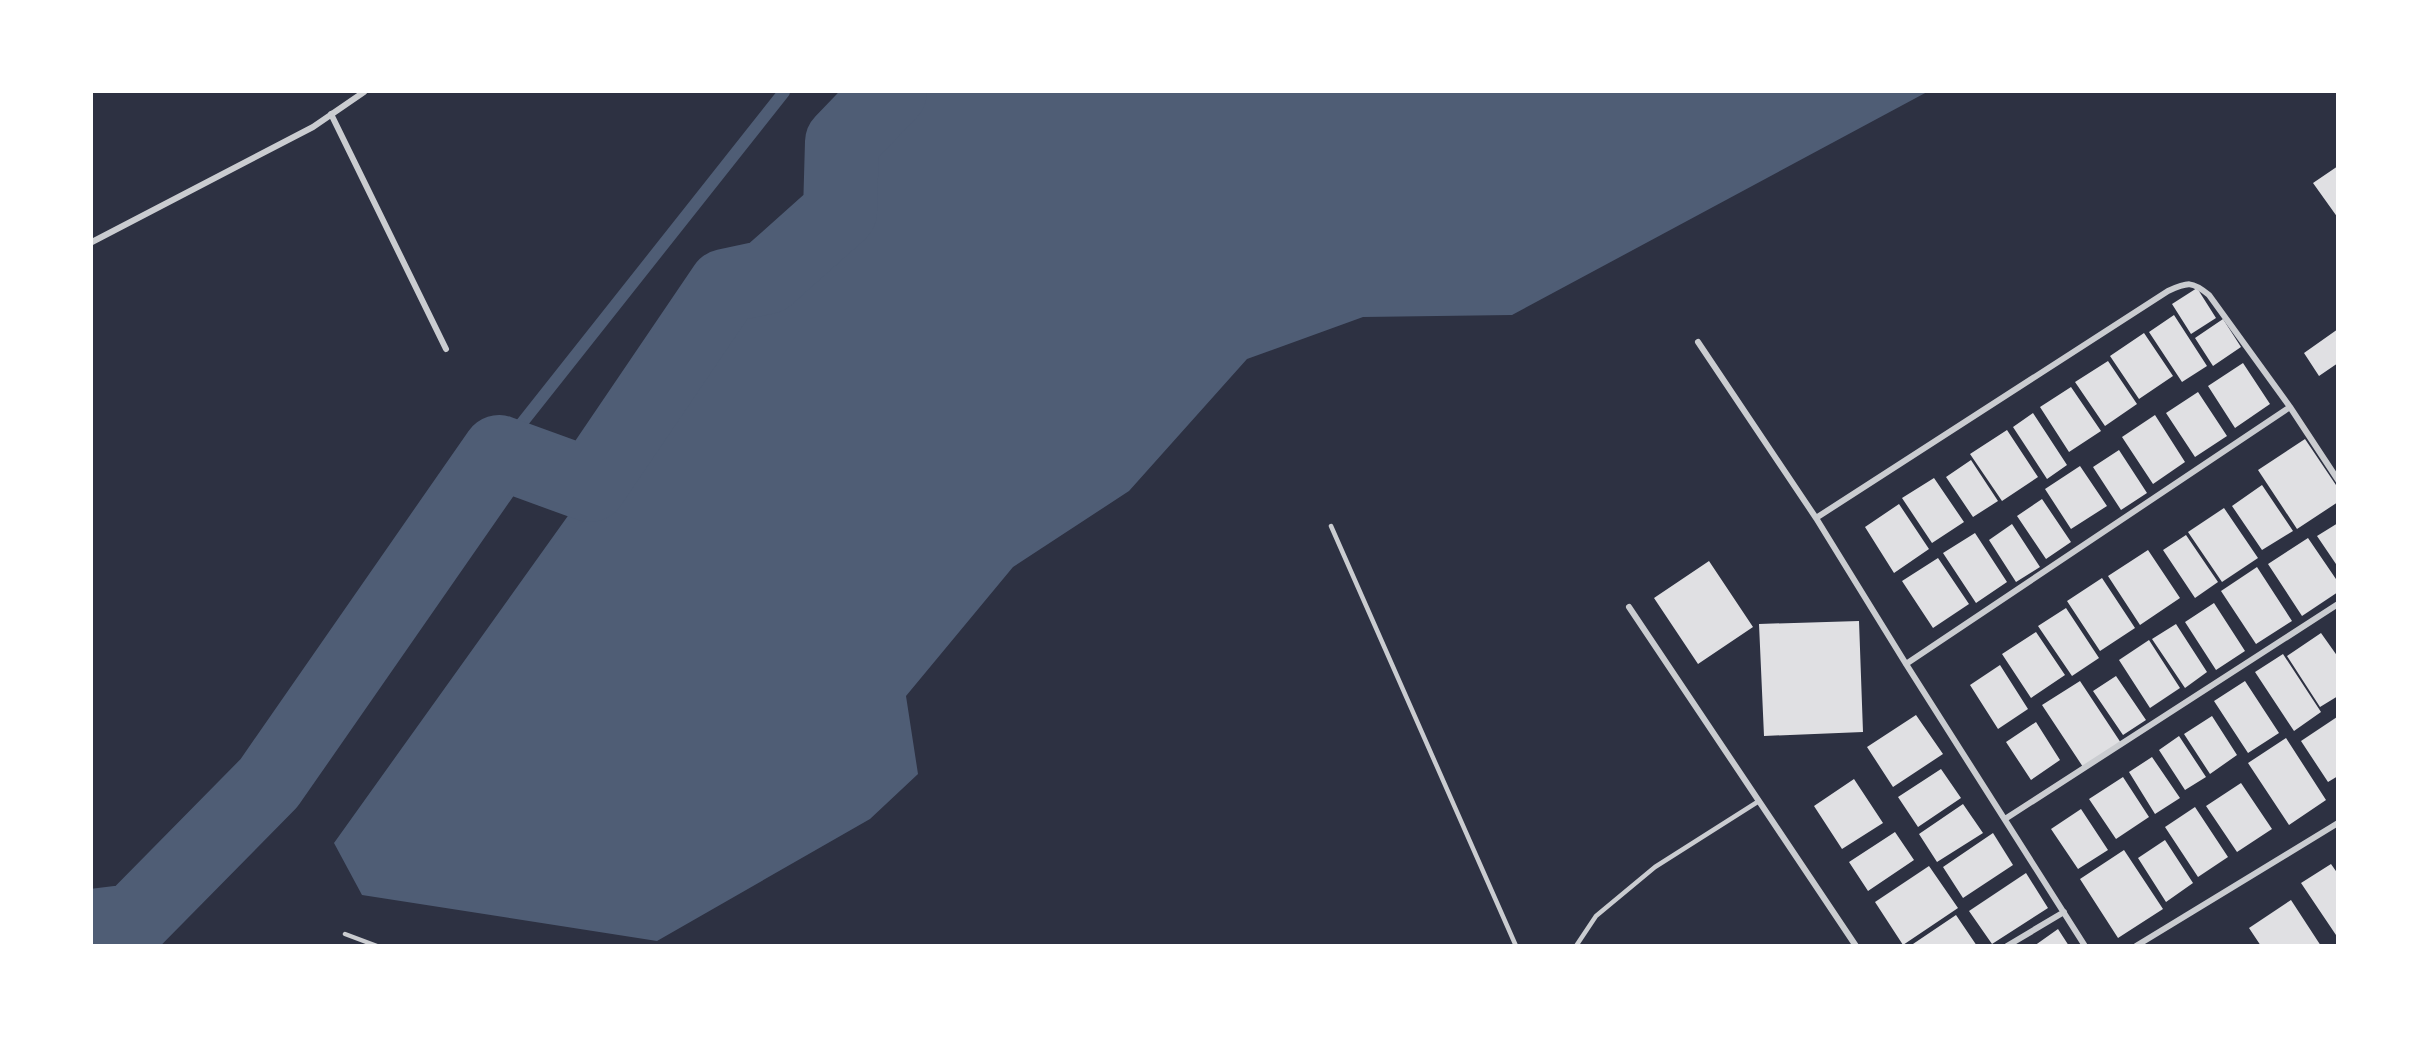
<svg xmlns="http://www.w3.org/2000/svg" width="2429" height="1037" viewBox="0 0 2429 1037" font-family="'Nunito Sans',sans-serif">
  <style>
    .water { fill: #4f5d75 }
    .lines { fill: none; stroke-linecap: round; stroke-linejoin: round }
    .stream { stroke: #4f5d75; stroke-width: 12 }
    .river { stroke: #4f5d75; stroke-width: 74 }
    .building { fill: #e0e0e3 }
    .service { stroke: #caccd0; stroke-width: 4.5 }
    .minor { stroke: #caccd0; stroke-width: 6 }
  </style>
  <rect width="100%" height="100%" fill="#2d3142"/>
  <path class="water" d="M890 92H1927L1512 315 1363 317 1247 359 1129 491 1013 567 906 696 918 774 870 819 657 941 362 895 334 843 590 485 725 286 767 277 840 212 842 142Z"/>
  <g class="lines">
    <path class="stream" d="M92 926 133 921 195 863 269 783 499 452 784 92"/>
    <path class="river" d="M92 926 133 921 269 783 499 452 590 485 725 286 767 277 840 212 842 142 890 92"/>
  </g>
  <path class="building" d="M2338 166V218L2313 183Z
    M2197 288 2216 318 2191 334 2172 304Z
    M2174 315 2207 366 2182 382 2149 332Z
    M2223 319 2241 347 2213 366 2195 338Z
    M2338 329V363L2319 376 2304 353Z
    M2144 333 2173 376 2139 399 2110 356Z
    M2108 361 2137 404 2105 426 2075 382Z
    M2243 363 2270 404 2235 428 2208 386Z
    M2071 387 2101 431 2069 452 2040 407Z
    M2198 392 2227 436 2195 457 2166 413Z
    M2033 413 2067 465 2047 479 2013 427Z
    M2155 415 2185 462 2153 484 2122 437Z
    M2007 430 2038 477 2002 501 1970 454Z
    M2305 439 2338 488V502L2297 529 2258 470Z
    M2119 450 2147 493 2121 510 2093 467Z
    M1971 460 1998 501 1973 517 1946 477Z
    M2080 466 2107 506 2071 529 2045 489Z
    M1934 478 1964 522 1932 543 1902 498Z
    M2262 485 2293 531 2262 550 2232 506Z
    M2042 499 2071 542 2046 559 2017 516Z
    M1899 504 1929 549 1894 573 1865 527Z
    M2224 508 2258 558 2222 582 2188 532Z
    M2338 523V567L2317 536Z
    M2012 524 2040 567 2016 582 1989 540Z
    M1975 533 2007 582 1976 603 1943 553Z
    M2186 535 2218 582 2195 598 2163 550Z
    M2308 538 2338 582V592L2302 616 2268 564Z
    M2148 550 2180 598 2140 625 2108 576Z
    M1938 558 1969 604 1933 628 1902 581Z
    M1709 561 1753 627 1698 664 1654 598Z
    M2257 567 2292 621 2256 644 2221 591Z
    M2102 578 2135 628 2100 651 2067 601Z
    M2214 603 2245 651 2216 670 2185 622Z
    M2066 608 2099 658 2072 676 2038 626Z
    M1859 621 1863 732 1764 736 1759 624Z
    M2176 624 2207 672 2185 688 2152 639Z
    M2036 632 2065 675 2031 698 2002 654Z
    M2321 633 2338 657V696L2320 707 2287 656Z
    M2149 640 2180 688 2150 708 2119 660Z
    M2283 654 2321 712 2294 731 2255 672Z
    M2000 665 2028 709 1998 729 1970 685Z
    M2116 676 2146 720 2123 735 2093 691Z
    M2080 681 2121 743 2083 767 2042 705Z
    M2245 681 2279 733 2248 753 2214 701Z
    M1916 715 1943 754 1893 787 1867 747Z
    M2212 716 2237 755 2210 774 2184 734Z
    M2337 717 2338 776 2328 782 2301 741Z
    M2036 722 2060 760 2031 780 2006 742Z
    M2179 736 2206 777 2185 790 2159 750Z
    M2286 738 2326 800 2289 825 2248 763Z
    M2152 757 2180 798 2155 814 2129 772Z
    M1941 769 1961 798 1918 827 1898 797Z
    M2123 777 2149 817 2116 839 2089 799Z
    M1854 779 1883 823 1842 849 1814 806Z
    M2241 783 2272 829 2237 852 2206 806Z
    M1963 804 1983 833 1937 862 1919 834Z
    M2195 807 2228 857 2198 877 2165 827Z
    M2081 809 2108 850 2078 869 2051 829Z
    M1895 832 1914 860 1868 891 1849 862Z
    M1993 833 2013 865 1963 898 1943 867Z
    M2165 840 2193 883 2166 902 2138 858Z
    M2124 850 2163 909 2118 938 2080 879Z
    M2331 864 2338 874V938L2301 883Z
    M1929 866 1958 908 1903 945 1875 902Z
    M2026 873 2048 908 1992 944 1969 911Z
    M2291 900 2321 946H2261L2249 928Z
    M1956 915 1977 946H1910Z
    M2058 929 2069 946H2034Z"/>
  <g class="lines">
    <path class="service" d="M1331 526 1516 946
      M345 934 377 946
      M1576 946 1596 916 1655 867 1759 801"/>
    <path class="minor" d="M331 114 446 349
      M92 242 313 127 364 92
      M1698 342 1816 518 1906 664 2085 946
      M1816 518 2168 291C2188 282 2192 281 2209 295L2290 407 2338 480
      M1629 607 1856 946
      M1906 664 2290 407
      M2005 819 2338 604
      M2007 946 2064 912
      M2136 946 2338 823"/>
  </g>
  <rect width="2429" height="1037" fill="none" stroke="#ffffff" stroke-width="186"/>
</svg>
